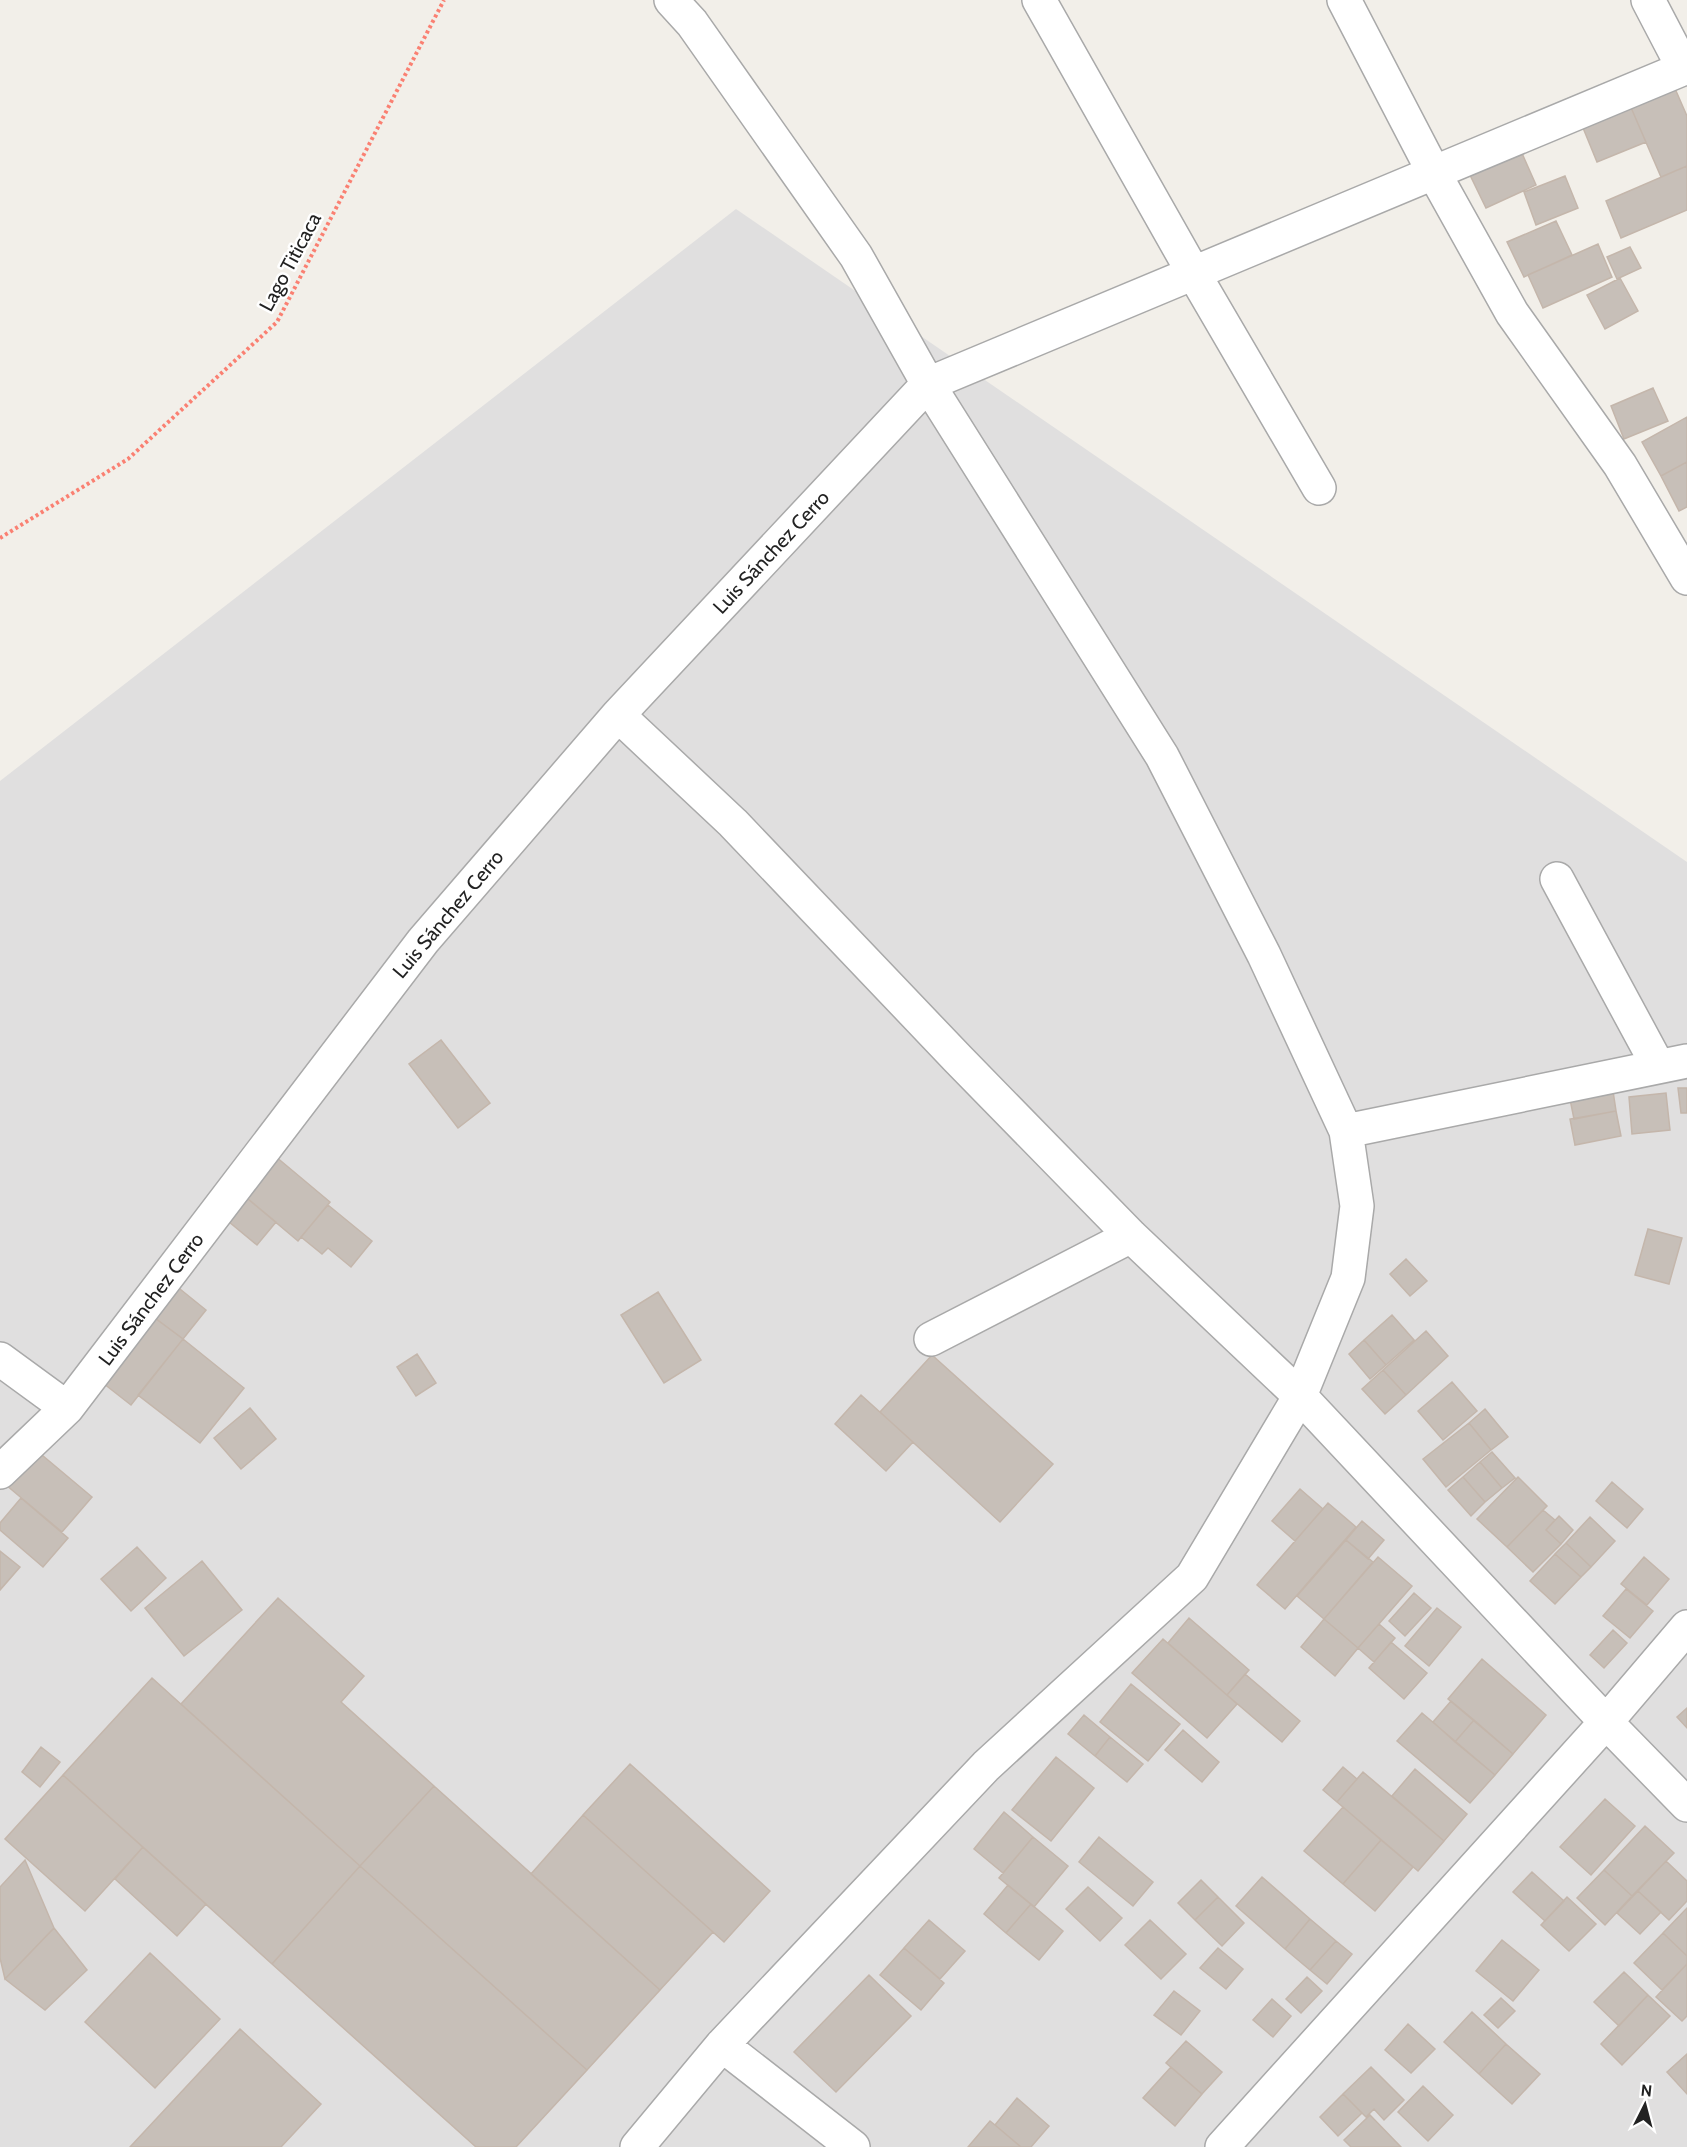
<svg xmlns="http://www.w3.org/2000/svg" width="1687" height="2147" viewBox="0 0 1687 2147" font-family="Cabin,sans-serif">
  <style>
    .residential { fill: #e0dfdf }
    .building { fill: #c7bfb8; stroke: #c4b6ab; stroke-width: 1.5 }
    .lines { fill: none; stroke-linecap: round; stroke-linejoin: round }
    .minor-casing { stroke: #a9a9a9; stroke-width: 36 }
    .path { stroke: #fa8072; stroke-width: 4; stroke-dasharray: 3 3; stroke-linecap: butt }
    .minor { stroke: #fff; stroke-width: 33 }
    .labels { text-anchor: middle; stroke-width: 5; stroke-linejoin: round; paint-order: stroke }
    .street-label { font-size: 20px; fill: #222; stroke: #fff }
  </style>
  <rect width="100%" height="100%" fill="#f2efe9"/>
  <path class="residential" d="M736 209 1687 862V2147H0V781Z"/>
  <path class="building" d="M1673 84 1687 116V166L1661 177 1629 103Z
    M1629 103 1646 142 1597 162 1581 123Z
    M1521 151 1536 185 1486 208 1470 175Z
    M1687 166V210L1621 238 1606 201Z
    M1565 176 1578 208 1536 225 1524 192Z
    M1556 221 1572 255 1524 277 1507 242Z
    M1598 244 1612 277 1543 308 1528 275Z
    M1630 247 1641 268 1617 279 1607 257Z
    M1620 278 1638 311 1605 329 1587 295Z
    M1653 388 1668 421 1624 439 1611 406Z
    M1687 417V462L1661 476 1642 442Z
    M1687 462V507L1679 511 1661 476Z
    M441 1040 490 1103 458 1128 409 1064Z
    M1678 1088H1687V1113H1681Z
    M1613 1091 1616 1111 1574 1119 1570 1099Z
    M1666 1093 1670 1130 1632 1134 1629 1097Z
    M1616 1111 1621 1136 1575 1145 1570 1119Z
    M275 1156 330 1202 298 1241 242 1194Z
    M242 1194 276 1222 257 1245 223 1217Z
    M328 1205 372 1241 351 1267 328 1248 322 1254 301 1237Z
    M1648 1229 1682 1238 1669 1284 1635 1275Z
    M1406 1259 1427 1281 1410 1296 1390 1274Z
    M175 1285 206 1310 183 1339 151 1315Z
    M658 1292 701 1360 664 1383 621 1315Z
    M151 1315 183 1339 131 1405 99 1380Z
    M1392 1315 1414 1340 1386 1365 1364 1340Z
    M1426 1331 1448 1356 1406 1395 1383 1370Z
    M183 1339 244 1388 200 1443 138 1395Z
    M1364 1340 1386 1365 1370 1379 1349 1354Z
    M417 1354 436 1383 416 1396 397 1367Z
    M932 1355 1053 1464 1000 1522 880 1412Z
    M1383 1370 1406 1395 1385 1414 1362 1389Z
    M1452 1382 1477 1411 1443 1440 1418 1411Z
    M861 1395 913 1442 886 1471 835 1424Z
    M250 1408 276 1439 241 1469 214 1438Z
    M1485 1409 1508 1437 1491 1450 1469 1423Z
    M1469 1423 1491 1450 1446 1487 1423 1459Z
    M36 1450 92 1497 62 1532 6 1485Z
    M1492 1452 1515 1478 1502 1488 1480 1462Z
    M1480 1462 1502 1488 1485 1502 1463 1477Z
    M1463 1477 1485 1502 1471 1516 1448 1490Z
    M1518 1477 1547 1506 1507 1547 1477 1519Z
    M1612 1482 1643 1509 1627 1528 1596 1501Z
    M1300 1489 1323 1509 1295 1541 1272 1521Z
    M21 1498 68 1538 43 1567 0 1530V1523Z
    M1328 1503 1356 1527 1285 1609 1257 1585Z
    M1543 1510 1555 1520 1546 1530 1561 1544 1533 1572 1507 1547Z
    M1559 1516 1573 1530 1561 1544 1546 1530Z
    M1590 1517 1615 1541 1591 1567 1566 1543Z
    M1362 1521 1384 1540 1368 1559 1346 1540Z
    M1346 1540 1373 1562 1324 1619 1297 1596Z
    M1566 1543 1591 1567 1581 1577 1555 1554Z
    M137 1547 166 1578 131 1611 101 1579Z
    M0 1551 20 1567 0 1590Z
    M1555 1554 1581 1577 1555 1604 1530 1581Z
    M1378 1557 1412 1586 1358 1648 1324 1619Z
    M1644 1557 1669 1579 1647 1605 1621 1584Z
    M202 1561 242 1610 184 1656 145 1608Z
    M1626 1589 1653 1611 1630 1638 1603 1616Z
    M1414 1593 1431 1608 1405 1636 1389 1621Z
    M278 1598 364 1676 341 1702 434 1786 360 1866 181 1704Z
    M1437 1608 1461 1627 1429 1666 1405 1646Z
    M1189 1618 1249 1670 1227 1695 1168 1643Z
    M1324 1619 1358 1648 1335 1676 1301 1647Z
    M1379 1624 1395 1638 1374 1662 1358 1648Z
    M1613 1630 1627 1643 1604 1668 1590 1655Z
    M1163 1639 1237 1704 1207 1738 1132 1673Z
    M1391 1642 1427 1673 1404 1699 1369 1668Z
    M1482 1659 1546 1715 1513 1754 1448 1699Z
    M1245 1674 1300 1721 1282 1742 1227 1695Z
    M152 1678 360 1866 272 1964 63 1775Z
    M1131 1684 1180 1724 1148 1761 1100 1722Z
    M1451 1701 1474 1720 1455 1742 1433 1722Z
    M1687 1708V1728L1677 1717Z
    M1422 1713 1495 1775 1470 1803 1397 1741Z
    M1084 1715 1110 1737 1095 1756 1068 1734Z
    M1474 1720 1513 1754 1495 1775 1455 1742Z
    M1183 1730 1219 1762 1202 1782 1165 1750Z
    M1110 1737 1143 1764 1127 1782 1095 1756Z
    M41 1747 60 1762 40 1787 22 1772Z
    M1056 1757 1094 1788 1051 1841 1012 1810Z
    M630 1764 770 1891 724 1942 583 1815Z
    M1343 1767 1357 1779 1337 1802 1323 1790Z
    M1415 1769 1467 1814 1444 1841 1392 1796Z
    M1363 1772 1444 1841 1418 1871 1337 1802Z
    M63 1775 143 1847 85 1911 5 1839Z
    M434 1786 660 1990 587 2070 360 1866Z
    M1605 1799 1635 1826 1591 1875 1560 1847Z
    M1343 1807 1381 1840 1343 1884 1304 1851Z
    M1004 1812 1033 1837 1003 1873 974 1849Z
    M583 1815 713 1932 660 1990 531 1874Z
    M1645 1826 1674 1853 1632 1896 1604 1870Z
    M1033 1837 1068 1866 1034 1907 999 1878Z
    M1099 1837 1153 1882 1133 1906 1079 1862Z
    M1381 1840 1413 1867 1375 1911 1343 1884Z
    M143 1847 206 1904 177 1936 115 1879Z
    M25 1860 54 1928 5 1979 0 1958V1887Z
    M1666 1861 1687 1881V1901L1669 1920 1638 1891Z
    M360 1866 587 2070 516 2147H476L272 1964Z
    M1604 1870 1632 1896 1605 1925 1577 1898Z
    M1532 1872 1564 1901 1545 1921 1513 1892Z
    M1262 1877 1310 1919 1285 1949 1236 1906Z
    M1201 1880 1218 1897 1195 1920 1178 1903Z
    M1008 1885 1031 1904 1006 1933 984 1914Z
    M1088 1887 1122 1918 1100 1941 1066 1909Z
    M1638 1891 1661 1912 1640 1934 1617 1913Z
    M1218 1897 1244 1923 1222 1946 1195 1920Z
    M1567 1897 1596 1924 1569 1951 1541 1925Z
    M1031 1904 1063 1931 1039 1960 1006 1933Z
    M1687 1908V1956L1663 1933Z
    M1310 1919 1336 1941 1310 1970 1285 1949Z
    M929 1920 965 1951 940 1979 904 1948Z
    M1150 1920 1186 1954 1161 1979 1125 1945Z
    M54 1928 87 1970 45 2010 5 1979Z
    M1663 1933 1687 1956V1964L1662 1990 1634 1963Z
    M1502 1940 1539 1970 1513 2001 1476 1971Z
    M1336 1941 1352 1954 1327 1984 1310 1970Z
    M904 1948 944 1983 921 2010 880 1975Z
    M1218 1948 1243 1969 1226 1989 1200 1968Z
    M150 1953 220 2019 155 2088 85 2022Z
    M1687 1964V2016L1682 2021 1656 1997Z
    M1624 1972 1648 1995 1619 2026 1594 2002Z
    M869 1975 911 2016 836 2092 794 2052Z
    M1307 1977 1322 1991 1301 2013 1286 1999Z
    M1174 1991 1200 2011 1181 2035 1154 2015Z
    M1648 1995 1670 2016 1622 2065 1601 2044Z
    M1501 1998 1515 2011 1498 2028 1484 2015Z
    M1272 1999 1291 2016 1273 2037 1253 2020Z
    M1472 2012 1506 2044 1479 2074 1444 2042Z
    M1408 2024 1435 2049 1411 2073 1385 2050Z
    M240 2029 321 2104 281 2147H130Z
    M1186 2041 1222 2072 1202 2094 1166 2063Z
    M1506 2044 1540 2074 1512 2104 1479 2074Z
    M1687 2054V2094L1667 2072Z
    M1171 2067 1202 2094 1175 2126 1143 2098Z
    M1371 2067 1404 2100 1384 2120 1374 2109 1366 2117 1343 2094Z
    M1423 2086 1453 2115 1428 2141 1398 2112Z
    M1343 2094 1362 2113 1338 2136 1320 2117Z
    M1017 2098 1049 2126 1031 2147H1021L995 2125Z
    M1370 2115 1401 2147H1351L1344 2140Z
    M990 2121 995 2125 1021 2147H968Z"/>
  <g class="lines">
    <g class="minor-casing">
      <path id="minor" d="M671 0 692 23 856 256 928 384 1162 756 1264 955 1346 1131 1357 1206 1348 1278 1300 1396 1606 1722 1687 1805
        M1039 0 1194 274 1319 488
        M1344 0 1434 173 1512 313 1620 465 1687 578
        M1648 0 1684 69
        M618 715 733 823 958 1059 1131 1236 1300 1396 1192 1577 986 1766 722 2045 637 2147
        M1557 879 1658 1066
        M1346 1131 1687 1061
        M931 1339 1131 1236
        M0 1359 67 1408
        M0 1472 67 1408 423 941 618 715 928 384 1687 67
        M722 2045 853 2147
        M1222 2147 1606 1722 1687 1627"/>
    </g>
    <path class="path" d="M0 538 128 459 277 322 444 0"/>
    <use href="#minor" class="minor"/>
  </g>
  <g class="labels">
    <g class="street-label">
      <text transform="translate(290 262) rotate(-62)" y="7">Lago Titicaca</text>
      <text transform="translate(771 552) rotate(-47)" y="7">Luis Sánchez Cerro</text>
      <text transform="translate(448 914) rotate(-50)" y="7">Luis Sánchez Cerro</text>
      <text transform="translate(151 1299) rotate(-53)" y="7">Luis Sánchez Cerro</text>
    </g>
  </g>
  <g transform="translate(1645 2105) rotate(6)" stroke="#ffffff" stroke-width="4.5" paint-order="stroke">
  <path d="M0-4.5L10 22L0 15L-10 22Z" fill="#222222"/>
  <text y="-9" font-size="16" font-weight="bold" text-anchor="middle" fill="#222222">N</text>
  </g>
</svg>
